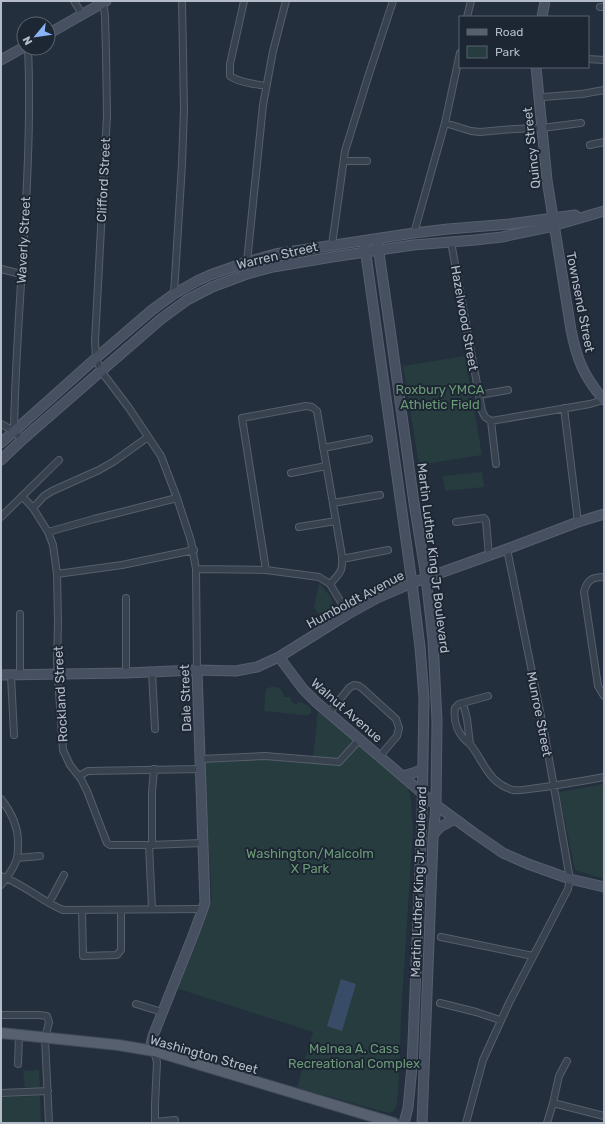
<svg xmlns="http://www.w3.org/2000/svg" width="605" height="1124" viewBox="0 0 605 1124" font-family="Rubik,sans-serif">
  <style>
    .green { fill: #263c3f }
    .water { fill: #394c67 }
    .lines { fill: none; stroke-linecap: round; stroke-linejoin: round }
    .street-casing { stroke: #565f6c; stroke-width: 8 }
    .secondary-casing { stroke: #565f6c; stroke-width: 11 }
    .primary-casing { stroke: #414a57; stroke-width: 12 }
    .street { stroke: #38414e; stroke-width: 6 }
    .secondary { stroke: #465061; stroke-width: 9 }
    .primary { stroke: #56606e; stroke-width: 10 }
    .labels { text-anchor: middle; stroke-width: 4; stroke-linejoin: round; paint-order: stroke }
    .street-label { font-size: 13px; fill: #b4bcc9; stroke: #1d2633 }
    .park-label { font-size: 13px; fill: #6b9a76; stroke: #1d2633 }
  </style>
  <rect width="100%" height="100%" fill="#242f3e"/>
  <path class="green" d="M465 356 482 455 419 465 403 366Z
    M482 472 484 487 445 491 443 476Z
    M319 583C330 597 341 603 325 618H318L320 615 314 608Z
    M271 687C279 686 283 690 284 697H291V701L296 705 299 701 309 706 311 709V713L308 715H303L264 711 266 689Z
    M318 710 408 787 411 801 413 830 401 1016 399 1079 397 1103 394 1111 389 1113 297 1088 313 1032 176 988 212 901 204 762 313 759Z
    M604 784V879L575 870 559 792Z
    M39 1070 40 1087H25L23 1071Z
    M40 1096 41 1123H1V1097Z"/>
  <path class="water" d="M341 979 356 984 342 1031 327 1026Z"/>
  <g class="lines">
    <g class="street-casing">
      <path id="street" d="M74 1 82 14
        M244 1 230 64V76C240 83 255 84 266 86
        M103 2 105 16 106 52 107 115 95 341 96 358 101 371 129 408 161 456 177 498 191 541 196 569 197 670
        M600 7H604
        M467 17 471 1
        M588 59 604 60
        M539 98 543 97 582 94 604 90
        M445 123 471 131 480 132 514 129 542 128 581 123
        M590 145 604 142
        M344 161H367
        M414 233 445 123 460 53
        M451 242 482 411 485 417 491 421 590 404 603 400
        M332 245 345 151 368 77 393 1
        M247 262 263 105 273 51 286 1
        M1 269 21 274
        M174 294 182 164 184 109 182 1
        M479 395 508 390
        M564 408 578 522
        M491 421 496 464
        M1 424 14 431 22 440
        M14 431C15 366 20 301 24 237 28 174 31 111 28 48
        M323 448 369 439
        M291 473 326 466
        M22 496 33 508 48 532 53 545 57 574 58 623 57 662 63 750 70 765 81 779 87 791 107 843 110 845H150L202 843
        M333 503 380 495
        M33 508 44 496 52 491 99 470 113 462 148 437
        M1 517 59 460
        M456 522 484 518 486 521 489 556
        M299 527 336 521
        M48 532 94 519 177 498
        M342 559 388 550
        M196 569 266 570 319 577 330 584 348 614
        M266 570 242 418 306 406 312 407 317 411 342 556C343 572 340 573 330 584
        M57 574 122 565 194 550
        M604 577C592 577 587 580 584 592L598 686 604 696
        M20 614V675
        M152 672 155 729
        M126 673V598
        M11 676 14 735
        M463 703 467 719 470 744C458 735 453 722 455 708L459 704 488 696
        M329 713 349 688 354 685 359 686 363 689 396 719 399 728 397 736 380 756
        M470 744C479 755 484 769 494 779 499 784 506 788 513 790 521 791 529 789 537 788 560 785 582 781 604 777
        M200 759 265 756 339 762 360 739
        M79 776 88 771 200 769
        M1 799C12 813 19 827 18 845 18 849 18 854 17 858 15 866 7 878 1 885
        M149 845 152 909
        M152 845V792L154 769
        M17 858 40 856
        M1 876C24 884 41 901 63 910L204 909
        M49 903 64 875
        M82 911 83 956 117 955 121 950V911
        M441 937 533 956
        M440 1003 476 1012 500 1020
        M136 1004 162 1012
        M1 1015H39L47 1016 49 1022 45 1038 49 1123
        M154 1051 157 1062 155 1104V1123
        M18 1064 19 1035
        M1 1093 48 1091
        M553 1103 604 1116
        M155 1122 175 1120
        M466 1123 483 1060 488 1049 509 1003 568 889 570 879 545 736 507 549
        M547 1123 553 1103 559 1076 567 1061"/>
    </g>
    <g class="secondary-casing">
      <path id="secondary" d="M542 17 545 1
        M48 34 106 1
        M1 60 24 47
        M536 67 547 180 571 330C577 360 584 377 604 400
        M377 239 392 343 414 503 426 577 433 640 437 721 436 805 433 839 422 1123
        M364 241 412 583 420 647 424 698 422 818 412 1067 408 1108 404 1123
        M1 443 96 358 152 310 174 294 197 281 210 275 247 262 275 254 414 233 448 229 510 224 575 215
        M1 460 22 440 101 371 161 319 187 300 212 287 247 274 273 267 332 257 413 245 475 240 502 237 549 227 604 211
        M279 657 303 689 316 702 436 805 474 833 503 853 528 864 570 879 604 887
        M1 675 126 673 197 670 236 671 257 667 279 657 348 614 377 598 412 583 507 549 578 522 604 514
        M403 776 413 773 423 769
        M433 835 440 827 455 819
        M154 1051 151 1045 153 1036 194 933 205 903 197 670"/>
    </g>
    <g class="primary-casing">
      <path id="primary" d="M1 1033 118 1045 154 1051 394 1123"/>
    </g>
    <use href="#street" class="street"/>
    <use href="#secondary" class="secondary"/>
    <use href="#primary" class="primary"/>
  </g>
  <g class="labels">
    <g class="street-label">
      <text transform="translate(531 148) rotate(-96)" y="5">Quincy Street</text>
      <text transform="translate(103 180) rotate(-87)" y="5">Clifford Street</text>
      <text transform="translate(23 240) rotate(-87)" y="5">Waverly Street</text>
      <text transform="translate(277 255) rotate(-13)" y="5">Warren Street</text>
      <text transform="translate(581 302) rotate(79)" y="5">Townsend Street</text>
      <text transform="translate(465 318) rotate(80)" y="5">Hazelwood Street</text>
      <text transform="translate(434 558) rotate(83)" y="5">Martin Luther King Jr Boulevard</text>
      <text transform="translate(355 599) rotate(-28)" y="5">Humboldt Avenue</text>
      <text transform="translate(60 694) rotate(-93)" y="5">Rockland Street</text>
      <text transform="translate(185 698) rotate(-92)" y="5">Dale Street</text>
      <text transform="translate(347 710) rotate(41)" y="5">Walnut Avenue</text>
      <text transform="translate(540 714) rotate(79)" y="5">Munroe Street</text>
      <text transform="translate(418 882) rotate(-88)" y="5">Martin Luther King Jr Boulevard</text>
      <text transform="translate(204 1054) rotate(16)" y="5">Washington Street</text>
    </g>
    <g class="park-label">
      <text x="440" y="394">Roxbury YMCA<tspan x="440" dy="15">Athletic Field</tspan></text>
      <text x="310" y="858">Washington/Malcolm<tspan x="310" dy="15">X Park</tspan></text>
      <text x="354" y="1053">Melnea A. Cass<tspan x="354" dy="15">Recreational Complex</tspan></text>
    </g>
  </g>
  <rect width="605" height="1124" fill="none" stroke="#b4bcc9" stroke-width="4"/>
  <rect x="459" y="16" width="130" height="52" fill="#1d2633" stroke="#59626f"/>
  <rect x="467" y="29" width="20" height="6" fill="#56606e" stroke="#59626f"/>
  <text x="495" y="36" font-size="12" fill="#b4bcc9">Road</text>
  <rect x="467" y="46" width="20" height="12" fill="#263c3f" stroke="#59626f"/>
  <text x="495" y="56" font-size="12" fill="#b4bcc9">Park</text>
  <g transform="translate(36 36) rotate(241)"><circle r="19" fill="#1d2633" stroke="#59626f"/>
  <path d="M0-3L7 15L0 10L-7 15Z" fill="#8ab4f8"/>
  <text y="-6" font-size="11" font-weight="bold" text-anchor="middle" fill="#b4bcc9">N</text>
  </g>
</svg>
